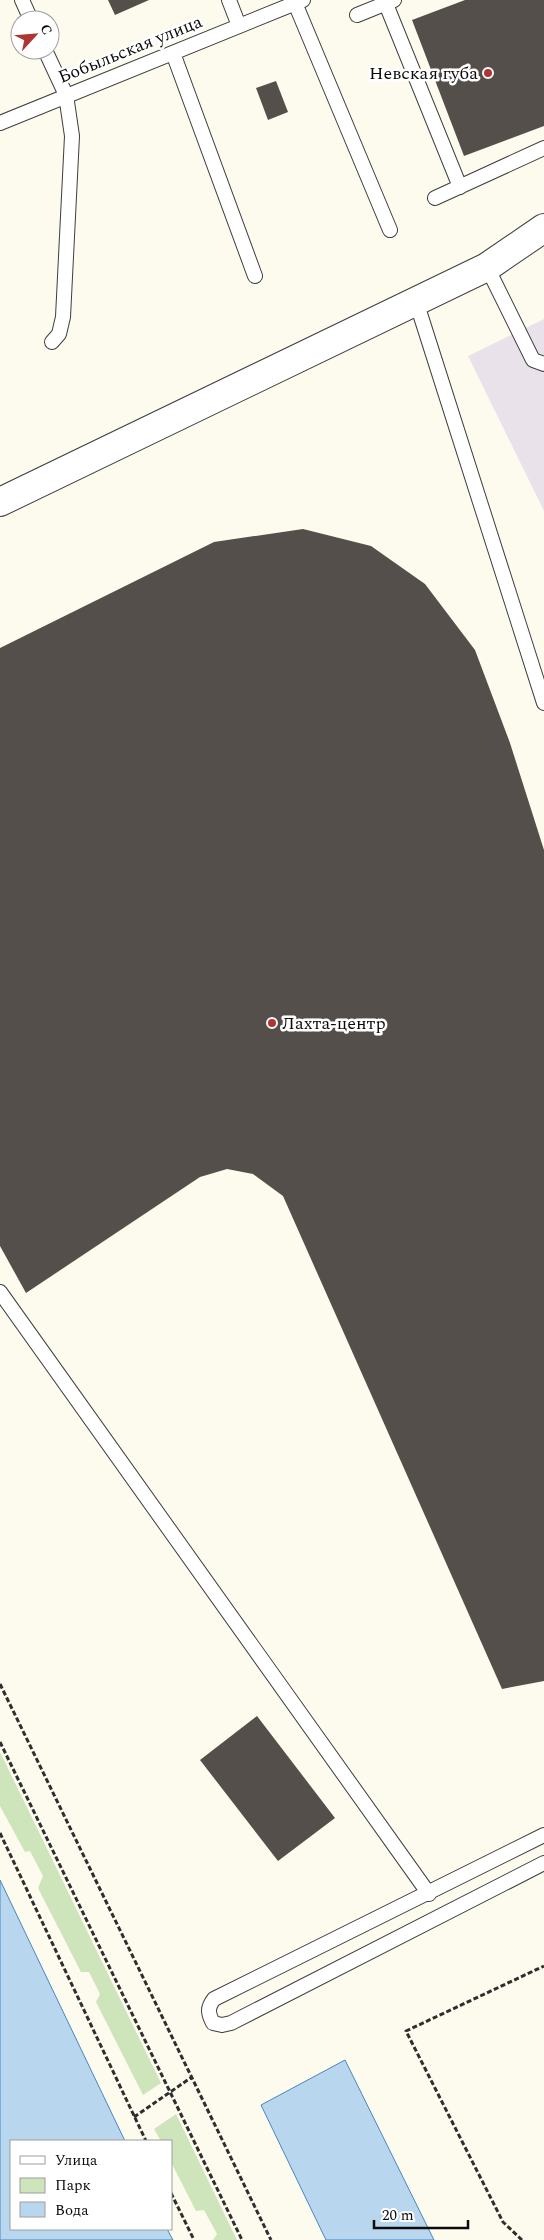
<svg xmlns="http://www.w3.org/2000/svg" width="544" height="2240" viewBox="0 0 544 2240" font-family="Spectral,serif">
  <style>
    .industrial { fill: #eae2ea }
    .green { fill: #cee4bb }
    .water { fill: #b8d7ef; stroke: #4787be }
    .building { fill: #544f4a }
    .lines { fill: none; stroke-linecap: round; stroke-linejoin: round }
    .lane-casing { stroke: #3f3f3f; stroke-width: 16 }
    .street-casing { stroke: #3f3f3f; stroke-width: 30 }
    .path { stroke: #2e2e2e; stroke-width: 3; stroke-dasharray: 5 2.5; stroke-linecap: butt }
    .lane { stroke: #fff; stroke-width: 14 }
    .street { stroke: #fff; stroke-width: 28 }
    .poi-dot { fill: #ad3634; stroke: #fff; stroke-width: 2 }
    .labels { text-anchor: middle; stroke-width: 5; stroke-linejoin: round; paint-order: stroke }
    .street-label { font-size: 18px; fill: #0c0c0c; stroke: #fff }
    .poi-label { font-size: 18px; fill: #0c0c0c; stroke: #fff; text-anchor: end }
  </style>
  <rect width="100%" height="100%" fill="#fdfbee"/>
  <path class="industrial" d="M544 319V511L468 356Z"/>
  <path class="green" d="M0 1752 161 2083 143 2095 96 2002 100 1994 89 1972H81L38 1888 43 1876 30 1851 25 1852 0 1806Z
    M176 2114 237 2240H213L217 2234 204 2210 196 2211 171 2162V2141H161L154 2129Z"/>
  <path class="water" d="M0 1880 125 2141H11V2229H167L173 2240H0Z
    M345 2060 434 2240H326L261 2105Z"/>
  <path class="building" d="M108 0H149L115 15Z
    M465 0H544V126L464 156 412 20Z
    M276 81 288 112 268 120 256 88Z
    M303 529 371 546 425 584 475 650 510 743 544 850V1681L502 1689 283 1196 253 1174 227 1169 200 1177 26 1293 0 1246V648L214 542Z
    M257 1716 335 1818 278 1861 200 1760Z"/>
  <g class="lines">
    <g class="lane-casing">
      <path id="lane" d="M22 0 31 20
        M229 0 239 26
        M295 3 390 230
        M386 4 460 187
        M357 15 394 0
        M45 50 66 95 72 136 63 317 59 334 52 342
        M173 53 255 276
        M0 123 303 0
        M435 198 544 148
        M487 267 533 360 544 364
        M416 301 544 703
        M0 1292 429 1894
        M544 1835 214 1999C207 2008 208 2013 213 2023L222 2025 231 2023 544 1863"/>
    </g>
    <g class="street-casing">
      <path id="street" d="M0 502 487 267 544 228"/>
    </g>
    <path class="path" d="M0 1684 271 2240
      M0 1742 242 2240
      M0 1833 146 2141
      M134 2117 192 2077
      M171 2193 194 2240
      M522 2240 503 2222 406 2031 544 1966"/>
    <use href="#lane" class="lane"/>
    <use href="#street" class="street"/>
  </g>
  <g class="poi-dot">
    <circle cx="488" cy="73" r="5"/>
    <circle cx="272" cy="1023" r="5"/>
  </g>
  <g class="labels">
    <g class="street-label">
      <text transform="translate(130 49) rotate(-22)" y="6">Бобыльская улица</text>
    </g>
    <g class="poi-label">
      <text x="478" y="79">Невская губа</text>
      <text x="282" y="1029" text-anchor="start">Лахта-центр</text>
    </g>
  </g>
  <rect x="10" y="2140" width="162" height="90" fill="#ffffff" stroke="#9e9e9e"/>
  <rect x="20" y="2156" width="25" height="8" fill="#ffffff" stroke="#9e9e9e"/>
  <text x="55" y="2165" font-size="15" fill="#0c0c0c">Улица</text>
  <rect x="20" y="2178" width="25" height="15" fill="#cee4bb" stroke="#9e9e9e"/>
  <text x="55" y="2190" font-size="15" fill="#0c0c0c">Парк</text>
  <rect x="20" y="2202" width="25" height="15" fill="#b8d7ef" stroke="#9e9e9e"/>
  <text x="55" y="2215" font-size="15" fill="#0c0c0c">Вода</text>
  <g transform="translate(35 35) rotate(64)"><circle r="24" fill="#ffffff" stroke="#9e9e9e"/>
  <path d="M0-4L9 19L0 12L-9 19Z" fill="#ad3634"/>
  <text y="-8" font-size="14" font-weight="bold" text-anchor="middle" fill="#0c0c0c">С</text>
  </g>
  <path d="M374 2220v8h94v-8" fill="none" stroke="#0c0c0c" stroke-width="2.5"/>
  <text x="382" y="2220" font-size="15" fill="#0c0c0c" stroke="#ffffff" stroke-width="4" paint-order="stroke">20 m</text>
</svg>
